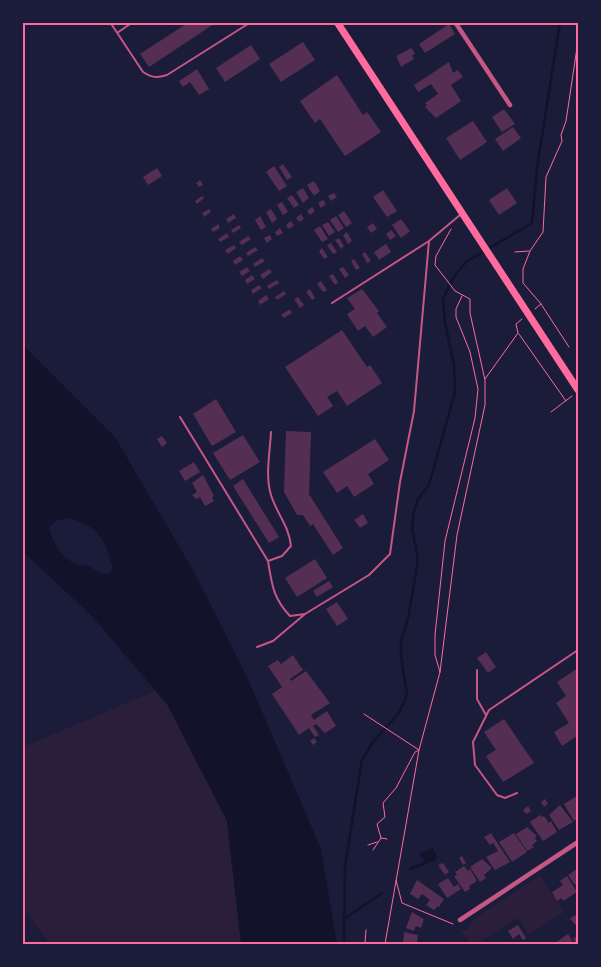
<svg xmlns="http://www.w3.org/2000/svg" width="601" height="967" viewBox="0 0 601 967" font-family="'Noto Sans',sans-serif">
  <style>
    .green { fill: #2a1e3b }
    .water { fill: #12122b; fill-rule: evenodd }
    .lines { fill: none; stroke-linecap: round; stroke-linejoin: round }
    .stream { stroke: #12122b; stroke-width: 2.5 }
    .building { fill: #542f53 }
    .path { stroke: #ff6b9d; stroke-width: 1 }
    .service { stroke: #c65784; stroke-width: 2 }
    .minor { stroke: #c65784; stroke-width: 4.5 }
    .trunk { stroke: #ff6b9d; stroke-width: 7 }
    .neatline { fill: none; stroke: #ff6b9d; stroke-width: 2 }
  </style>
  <rect width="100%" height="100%" fill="#1b1b3a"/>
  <path class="green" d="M155 691 167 704 227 821 241 944H50L25 911 26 880 23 875V747Z
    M540 875 564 912 529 935 518 918 477 944H471L461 931 468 929 472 920Z"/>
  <path class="water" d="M22 344 115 437 194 572 248 679 321 849 337 944H241L227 821 167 704 90 614 23 552ZM69 518C98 526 106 540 113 569L108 574C99 575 97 570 90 567 85 565 78 566 74 563 60 557 52 541 49 527L58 520Z
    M433 848 437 857 425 862 419 854Z"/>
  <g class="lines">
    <path class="stream" d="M410 869 435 859
      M344 919 382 893
      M344 944 345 866 362 760 372 743 399 713 407 695 401 656V640L408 619 418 560 412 527 414 511 418 499 429 485 455 392 454 364 445 323 443 299 453 278 466 262 532 223 537 168 560 22"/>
  </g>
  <path class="building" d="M189 22H217L149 67 140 54Z
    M449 24 455 34 425 53 419 44Z
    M303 42 315 60 281 82 269 64Z
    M251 45 260 59 225 82 216 68Z
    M411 48 415 53 412 56 414 59 401 67 396 56Z
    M449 62 453 73 458 70 463 77 451 85 461 101 436 118 425 107 427 105 425 103 438 94 431 84 418 92 414 85Z
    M197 69 209 89 199 95 190 82 183 87 179 81Z
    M337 75 363 115 367 112 381 132 345 156 320 119 315 123 300 101Z
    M504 109 515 124 502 132 492 117Z
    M473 121 487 142 460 160 446 138Z
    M513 127 521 138 503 151 495 139Z
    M283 164 292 177 287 180 279 167Z
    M274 166 287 186 279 191 266 172Z
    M157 168 162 176 148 185 143 177Z
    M200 180 203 185 199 187 196 183Z
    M314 181 320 191 314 196 307 185Z
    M303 188 309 198 303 203 296 192Z
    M507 188 517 203 499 215 489 200Z
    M383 190 397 211 387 217 373 197Z
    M334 193 337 197 331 201 328 196Z
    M292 195 299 205 294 208 287 198Z
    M202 196 204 198 197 204 195 201Z
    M323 200 326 204 321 208 318 203Z
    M282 202 288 212 283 215 277 205Z
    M312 207 315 211 310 215 307 211Z
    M209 209 211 212 204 217 202 213Z
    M271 209 277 219 272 223 266 212Z
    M344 211 352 223 346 227 338 215Z
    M234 214 236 218 228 223 226 219Z
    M301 214 304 219 299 222 296 218Z
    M260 216 266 227 261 230 255 220Z
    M336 216 344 228 338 232 330 220Z
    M401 219 410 231 401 238 392 225Z
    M291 221 294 226 288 229 286 225Z
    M328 222 335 232 329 236 322 225Z
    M373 223 377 229 371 233 367 227Z
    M218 224 220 228 213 232 211 229Z
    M239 225 241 228 233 233 231 230Z
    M320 226 328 239 322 242 314 230Z
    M280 228 283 233 277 236 275 232Z
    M391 230 396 236 390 240 386 234Z
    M347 232 352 241 348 244 343 235Z
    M227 233 229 237 220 242 218 239Z
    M270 235 272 239 267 243 264 238Z
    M248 236 251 239 242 245 239 242Z
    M339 238 344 246 341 249 335 240Z
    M331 243 337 252 333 254 327 245Z
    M386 244 391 252 379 260 374 252Z
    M234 245 236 248 228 254 225 250Z
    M255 247 258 250 248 256 246 253Z
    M322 248 328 257 324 259 319 251Z
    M365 252 371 261 367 263 362 254Z
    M240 256 243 260 235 265 233 261Z
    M262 258 265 261 255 267 253 264Z
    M354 259 360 268 356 270 351 261Z
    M247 267 250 271 242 276 239 272Z
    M343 267 349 275 345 278 339 269Z
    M269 269 272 272 263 279 260 275Z
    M333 274 338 282 335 285 329 276Z
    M252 275 255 279 247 284 245 280Z
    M277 280 279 283 269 289 267 286Z
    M321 281 327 290 323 292 317 284Z
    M259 285 262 288 253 294 251 290Z
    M310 289 315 298 312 300 306 292Z
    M362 289 379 311 377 313 387 327 373 337 365 326 358 331 347 314 355 309 347 298Z
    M284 291 286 294 277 300 275 297Z
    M266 295 269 299 260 305 258 301Z
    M298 297 304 305 300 308 294 299Z
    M290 309 292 313 284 318 281 315Z
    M342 330 367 367 370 365 382 383 347 406 337 391 327 397 333 406 318 416 285 367Z
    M216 399 236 432 212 446 193 414Z
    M286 431 311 432 309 494 343 548 333 555 313 524 310 526 303 515H297L284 492Z
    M243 435 260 462 230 480 213 453Z
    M162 436 167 443 162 447 157 439Z
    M375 439 389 460 368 474 374 484 354 497 347 486 337 493 323 472Z
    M194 462 200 472 185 481 179 471Z
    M203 475 214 496 212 497 214 501 205 506 200 497 196 499 192 495 197 492 192 483Z
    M243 479 279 537 269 543 233 486Z
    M363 514 368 523 360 528 354 520Z
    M315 559 327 578 297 597 285 578Z
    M329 581 333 587 317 597 313 591Z
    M337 602 348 619 337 626 326 609Z
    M486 652 496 667 488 673 477 658Z
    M293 655 303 670 290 679 291 681 306 671 330 703 311 715 314 720 327 711 336 726 325 733 316 724 313 726 319 735 315 737 309 728 299 735 272 694 282 687 268 666 278 660 281 664Z
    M578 668V738L577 736 562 746 554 732 569 723 556 703 566 696 557 682Z
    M504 719 534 763 503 782 486 756 496 750 484 732Z
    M314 738 317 742 313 745 310 741Z
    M575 797 578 798V818L574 821 564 804Z
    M545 799 548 804 544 807 541 802Z
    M560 805 573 822 559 830 549 815Z
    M528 806 531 811 526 814 523 810Z
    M540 815 542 817 544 816 549 823 551 821 557 832 543 841 530 822Z
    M527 827 537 836 535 838 537 841 532 845 534 847 527 851 516 834Z
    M491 833 510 862 495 870 486 857 498 851 493 843 490 845 484 837Z
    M514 833 527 852 512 862 499 842Z
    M462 856 466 863 463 865 459 858Z
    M482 859 492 868 484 875 486 878 480 882 470 867Z
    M443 863 449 872 445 875 438 865Z
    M464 866 468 871 470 869 477 881 469 886 470 889 465 892 454 876 457 875 455 872Z
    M578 868V883L575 885 568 875Z
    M567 876 577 892 563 901 562 898 557 901 552 892 563 885 560 881Z
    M448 878 454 887 458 884 461 889 447 898 438 884Z
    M417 880 444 899 439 907 438 906 434 910 426 905 430 900 422 894 418 899 410 894Z
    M412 912 424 919 421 928 416 926 414 931 406 928Z
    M576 915 578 922 575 925 570 918Z
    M518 925 526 938 523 940 519 934 513 939 508 931Z
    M404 932 418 935 417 944H403Z
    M568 934 574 944H556L555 943Z
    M578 935V944H576L573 939Z"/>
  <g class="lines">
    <path class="path" d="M515 252 529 251
      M535 309 541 304
      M519 334 566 401
      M569 347 541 304 523 283V269L530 251 543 232 546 177 562 141 561 135 566 121 578 41
      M485 379 518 333 516 324 522 319
      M551 412 572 396
      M440 672 435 655V635L445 541 475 418 478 389 470 352 456 317V309L462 296
      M364 714 419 750 415 752 396 788 383 803 385 817 377 824 381 838
      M368 845 377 842
      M373 850 381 838 387 839
      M396 880 402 903 453 924
      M365 944 366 930
      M385 944 419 750 440 672 457 535 485 405V380L470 313V299L455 291 435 265 436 256 451 229"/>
    <path class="service" d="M110 22 143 72C152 78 157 78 167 75L251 22
      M117 33 133 22
      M332 303 429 241 460 215
      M180 417 268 561
      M271 432C270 452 265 476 271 495 277 514 289 526 291 546L282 556 268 561C272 585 273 598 290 616L305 614 369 575 390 554 400 482 414 411 429 241
      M257 647 273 641 305 614
      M477 670V699L486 715
      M517 793 505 798 497 795 475 765 473 742 489 710 578 650"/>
    <path class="minor" d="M455 22 510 105
      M460 920 578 842"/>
    <path class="trunk" d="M337 22 578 390"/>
  </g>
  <rect width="601" height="967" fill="none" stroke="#1b1b3a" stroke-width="48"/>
  <rect x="24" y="24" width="553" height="919" class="neatline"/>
</svg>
